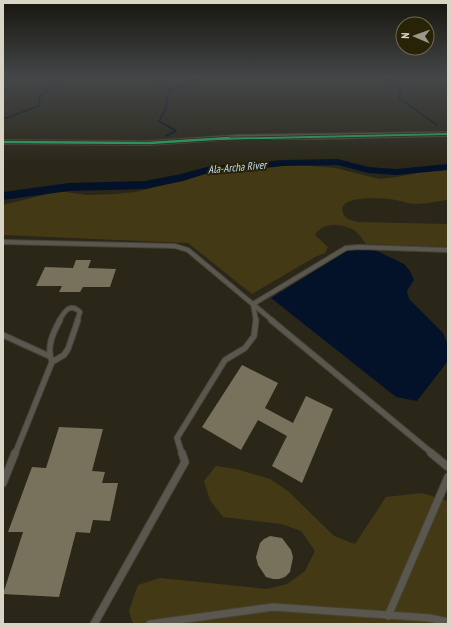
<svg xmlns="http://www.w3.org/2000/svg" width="451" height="627" viewBox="0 0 451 627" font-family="'PT Sans Narrow',sans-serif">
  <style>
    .green { fill: #433a15 }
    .water { fill: #041229 }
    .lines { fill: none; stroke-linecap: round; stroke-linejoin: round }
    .stream { stroke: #041229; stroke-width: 1.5 }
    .river { fill: #041229; fill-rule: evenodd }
    .building { fill: #78725c }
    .service-far2-casing { stroke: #464338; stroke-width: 6 }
    .service-far1-casing { stroke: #464338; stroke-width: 7 }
    .service-casing { stroke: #464338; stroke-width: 9 }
    .minor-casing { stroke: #464338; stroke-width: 2 }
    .service-far2 { stroke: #5a574e; stroke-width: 4 }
    .service-far1 { stroke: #5a574e; stroke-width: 5 }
    .service { stroke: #5a574e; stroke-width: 7 }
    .minor { fill: #5a574e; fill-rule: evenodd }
    .cycleway-far1-casing { stroke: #282207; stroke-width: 3.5 }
    .cycleway-casing { stroke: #282207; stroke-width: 4 }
    .cycleway-far1 { stroke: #26ab63; stroke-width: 2 }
    .cycleway { stroke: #26ab63; stroke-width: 2.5 }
    .labels { text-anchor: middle; stroke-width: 4; stroke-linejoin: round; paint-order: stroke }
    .far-water-label { font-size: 11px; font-style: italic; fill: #bfdafb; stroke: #282207 }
  </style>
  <rect width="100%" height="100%" fill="#2a2719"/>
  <path class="green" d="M298 165 335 168 380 179 398 177 436 169H448V200C437 201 426 204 414 204 406 203 398 200 390 199 380 198 333 195 344 215 347 220 352 220 357 222L448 224V247L366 244C363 240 358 232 354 230 342 223 322 222 315 235L328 247 325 253 315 257 252 294 188 243 3 235V205L56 192H66L86 195 116 194 136 192 215 171Z
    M216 466 236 469 270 479 288 491 334 536 355 544 386 497 422 493 448 501V624H133L129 611 138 585 160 578 267 589 287 584 305 571 315 551 301 531 281 524 223 517 210 500 204 481Z"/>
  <path class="water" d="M350 249 375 250 404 264 410 271 414 280 407 291 409 299 443 333 448 345V361L417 401 396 397 271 298Z"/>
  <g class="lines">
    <path class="stream" d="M151 77 169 90
      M384 77 401 91 399 98 437 125
      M3 119 39 106 40 96 65 77
      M166 136 176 131 159 121 166 108 169 90 205 77"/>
    <path class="river" d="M338 159 368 167 396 169 448 164V170L396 175 368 173 338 165 281 166 241 171H215L183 181 145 189 69 191 3 200V192L69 183 145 181 181 174 214 165H241L281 160Z"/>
  </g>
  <path class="building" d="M76 260H91L88 268 116 269 110 287H83L80 292H59L62 286H36L45 267 73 268Z
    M242 365 278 383 265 408 293 423 306 396 333 409 302 483 272 466 287 436 258 420 241 450 202 427Z
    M59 427 103 429 92 471 105 472 102 483H118L110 521 93 520 90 533 76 532 59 597 3 594 23 532H8L32 467 46 468Z
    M270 536 282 538 291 550 293 557 290 572 285 577 279 579H273L266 577 258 565 256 557 260 543 264 539Z"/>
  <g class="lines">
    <g class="service-far2-casing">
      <path id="service-far2" d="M3 242 175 246 188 250 273 321
        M59 321C64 312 70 302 80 312L77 321
        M256 321 253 304 346 248 359 247 448 250"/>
    </g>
    <g class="service-far1-casing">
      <path id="service-far1" d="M271 320 433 454
        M3 335 49 356
        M52 362C46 347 53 333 60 320
        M52 362 64 355 68 349 78 320
        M15 454 52 362
        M182 454 177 438 225 360 245 348 254 336 256 320"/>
    </g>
    <g class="service-casing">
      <path id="service" d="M431 453 448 467
        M3 483 15 453
        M388 616 448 477
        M94 624 185 462 182 453
        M150 624 273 607 430 618 448 622"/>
    </g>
    <g class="minor-casing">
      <path id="minor" d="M448 132V136L317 139H238L149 145 3 144V140L149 141 238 135Z"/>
    </g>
    <use href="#service-far2" class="service-far2"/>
    <use href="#service-far1" class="service-far1"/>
    <use href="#service" class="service"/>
    <use href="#minor" class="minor"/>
    <g class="cycleway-far1-casing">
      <path id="cycleway-far1" d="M214 139 448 134"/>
    </g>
    <g class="cycleway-casing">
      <path id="cycleway" d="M3 142 149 143 229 138"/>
    </g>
    <use href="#cycleway-far1" class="cycleway-far1"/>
    <use href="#cycleway" class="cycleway"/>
  </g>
  <linearGradient id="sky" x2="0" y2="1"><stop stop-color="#17150e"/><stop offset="0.47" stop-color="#444749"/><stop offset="1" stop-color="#444749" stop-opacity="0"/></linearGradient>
  <rect width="451" height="165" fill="url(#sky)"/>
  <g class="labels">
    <g class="far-water-label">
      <text transform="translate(237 167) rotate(-5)" y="4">Ala-Archa River</text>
    </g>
  </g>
  <rect width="451" height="627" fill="none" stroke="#d9d5c6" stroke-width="8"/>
  <g transform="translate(415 36) rotate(272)"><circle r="19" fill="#282207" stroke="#6f6a53"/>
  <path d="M0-3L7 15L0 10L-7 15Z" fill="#9c9889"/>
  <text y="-6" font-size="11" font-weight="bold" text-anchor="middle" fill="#d9d5c6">N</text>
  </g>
</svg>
